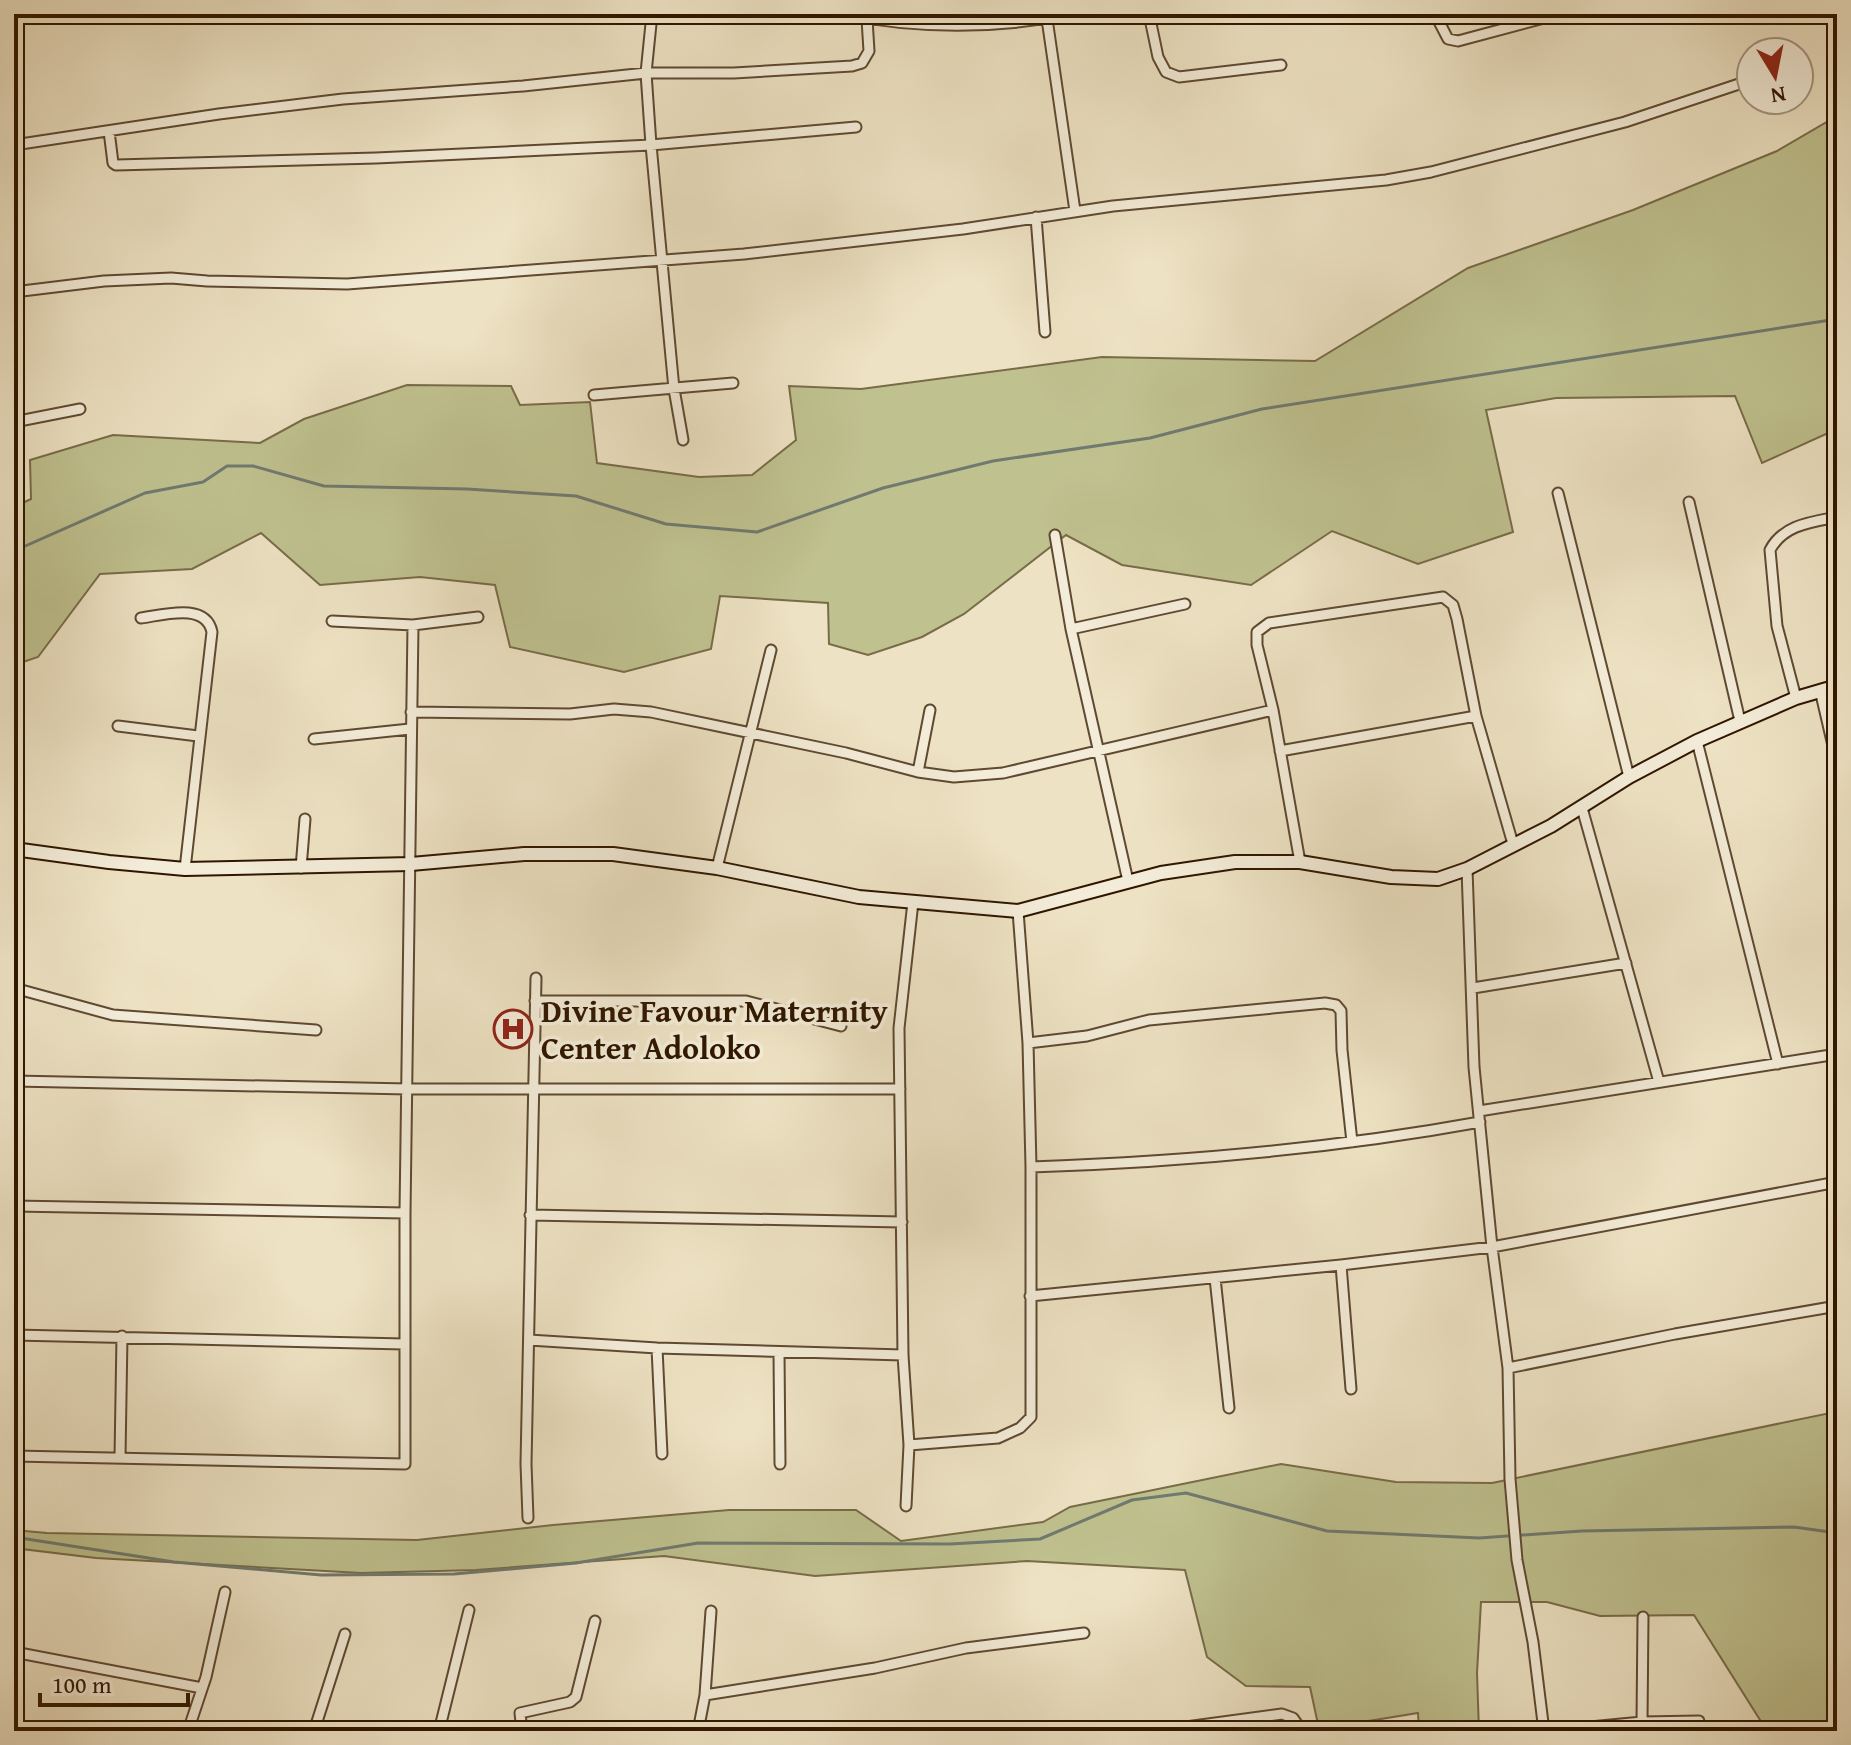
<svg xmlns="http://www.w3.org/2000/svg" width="1851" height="1745" viewBox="0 0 1851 1745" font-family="'Gentium Book Plus',serif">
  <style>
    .green { fill: #bfc18f; stroke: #786c48; stroke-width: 2 }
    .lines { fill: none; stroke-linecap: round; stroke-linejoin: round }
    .stream { stroke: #707a70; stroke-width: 3 }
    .street-casing { stroke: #5f4931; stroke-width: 13 }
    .secondary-casing { stroke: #301600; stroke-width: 16 }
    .street { stroke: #f3ecd8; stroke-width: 9 }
    .secondary { stroke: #f3ecd8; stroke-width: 12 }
    .labels { text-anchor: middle; stroke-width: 7; stroke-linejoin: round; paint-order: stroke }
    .poi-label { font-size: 32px; font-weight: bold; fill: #301600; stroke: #f3ecd8; text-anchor: start }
  </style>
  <rect width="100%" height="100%" fill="#ede2c3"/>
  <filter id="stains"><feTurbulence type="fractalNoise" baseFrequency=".0025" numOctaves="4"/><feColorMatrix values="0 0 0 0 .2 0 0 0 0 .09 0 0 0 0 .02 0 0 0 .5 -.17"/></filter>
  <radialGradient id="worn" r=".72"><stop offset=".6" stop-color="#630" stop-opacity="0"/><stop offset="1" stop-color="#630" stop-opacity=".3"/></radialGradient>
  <path class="green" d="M1837 116V429L1762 463 1735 396 1556 398 1486 410 1513 532 1418 564 1332 531 1251 585 1122 565 1066 535 964 614 922 637 868 655 829 644 828 603 720 596 711 649 624 672 510 647 495 585 420 577 320 585 261 533 192 569 100 574 38 657 14 665V507L31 499 30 460 113 435 260 443 304 419 407 385 511 386 520 405 590 402 597 463 699 477 752 475 796 440 789 386 861 389 1102 357 1315 361 1468 268 1633 210 1777 151Z
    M1830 1413 1837 1424V1731H1767L1694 1615 1600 1616 1547 1602H1481L1477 1673 1479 1731H1419L1418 1713 1319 1729 1310 1687 1246 1686 1207 1657 1185 1570 1027 1561 815 1576 664 1556 476 1570 361 1573 96 1558 14 1548V1530L47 1533 417 1540 553 1525 729 1510H856L901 1541 1043 1522 1070 1507 1281 1464 1396 1482 1492 1483Z"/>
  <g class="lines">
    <path class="stream" d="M14 551 145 493 203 482 227 466H253L324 486 467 489 576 496 666 524 757 532 883 488 993 461 1150 438 1262 409 1837 319
      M14 1537 174 1562 321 1575 454 1574 576 1563 698 1543 950 1544 1040 1539 1132 1500 1186 1493 1327 1531 1479 1538 1582 1531 1794 1527 1837 1533"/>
    <g class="street-casing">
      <path id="street" d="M652 14 646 73 651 145 674 389 683 440
        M844 14C917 29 997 29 1071 14
        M1149 14 1158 57 1166 72 1179 77 1281 65
        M1435 14 1448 39 1458 41 1559 14
        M1047 19 1075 211
        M109 131 113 163 116 165 376 158 651 145 856 127
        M14 145 219 114 343 99 523 86 646 73H734L852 66 862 63 869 51 867 19
        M1036 217 1045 332
        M14 292 104 281 171 278 207 281 347 284 744 254 963 229 1113 206 1386 180 1431 172 1625 122 1751 80
        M594 395 733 383
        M14 422 80 409
        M1558 493 1629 777
        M1689 502 1740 721
        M1055 535 1071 629 1128 881
        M141 618C163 615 206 602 212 632L185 869
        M332 621 413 625 478 617
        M1071 629 1185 604
        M1820 690 1837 763
        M1796 698 1777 626 1770 550C1783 525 1811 522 1837 517
        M411 712 570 714 614 709 651 712 846 753 918 772 954 777 1003 773 1273 710
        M118 726 198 736
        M314 739 410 729
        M1697 741 1778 1064
        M1280 751 1476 716
        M918 772 930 710
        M1582 808 1659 1082
        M1300 862 1273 710 1257 645V632L1269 623 1443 597 1453 605 1457 619 1476 716 1513 844
        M301 868 305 819
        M717 868 771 650
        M1467 869 1474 1067 1492 1247 1508 1368 1510 1479 1517 1560 1533 1642 1544 1731
        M14 988 113 1015 316 1030
        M1473 988 1626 963
        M535 1001H746L841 1026
        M1028 1043 1087 1036 1149 1020 1325 1003 1336 1005 1341 1011 1342 1050 1352 1142
        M14 1081 408 1089H900
        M1479 1111 1837 1054
        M1031 1167C1181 1162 1332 1149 1480 1122
        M14 1206 405 1213
        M530 1215 902 1222
        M1341 1265 1351 1389
        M1215 1278 1229 1408
        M1030 1296 1341 1265 1492 1247 1837 1182
        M14 1335 404 1344
        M529 1340 657 1348 903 1355
        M657 1348 662 1454
        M779 1352 780 1464
        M1508 1368 1675 1334 1837 1306
        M909 1445 998 1438 1020 1428 1031 1417V1167L1028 1043 1018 911
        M14 1456 405 1464V1213L413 625
        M120 1457 122 1336
        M906 1506 909 1445 903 1355 899 1028 913 902
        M528 1518 526 1464 536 978
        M14 1652 202 1688
        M705 1695 875 1668 966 1648 1084 1633
        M1642 1722 1643 1617
        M188 1731 206 1677 225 1592
        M314 1731 345 1634
        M439 1731 469 1610
        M522 1731 520 1713 570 1702 576 1697 595 1621
        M698 1731 705 1695 711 1611
        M1156 1731 1282 1714 1293 1718 1302 1731
        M1548 1731 1642 1722 1699 1721"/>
    </g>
    <g class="secondary-casing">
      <path id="secondary" d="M14 849 109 862 185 869 411 864 524 854H613L717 868 859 897 1018 911 1161 873 1235 862H1300L1391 877 1438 879 1467 869 1551 826 1629 777 1697 741 1796 698 1837 686"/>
    </g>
    <use href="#street" class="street"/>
    <use href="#secondary" class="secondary"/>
  </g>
  <defs>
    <g id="hospital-ring" transform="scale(2)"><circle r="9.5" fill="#f3ecd8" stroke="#8f2418" stroke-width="1.5"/><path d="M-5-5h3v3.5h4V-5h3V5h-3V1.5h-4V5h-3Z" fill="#8f2418"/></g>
  </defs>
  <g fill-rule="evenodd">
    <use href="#hospital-ring" x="513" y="1029"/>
  </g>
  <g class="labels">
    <g class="poi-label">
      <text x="541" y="1022">Divine Favour Maternity<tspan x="541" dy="37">Center Adoloko</tspan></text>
    </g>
  </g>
  <rect width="1851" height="1745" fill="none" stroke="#ede2c3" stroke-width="48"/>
  <rect x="16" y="16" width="1819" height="1713" fill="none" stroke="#301600" stroke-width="4"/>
  <rect x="24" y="24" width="1803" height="1697" fill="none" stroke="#301600" stroke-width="2"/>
  <g transform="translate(1775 76) rotate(170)"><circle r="38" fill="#f3ecd8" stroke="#a59682" stroke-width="2"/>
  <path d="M0-6L14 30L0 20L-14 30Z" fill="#8f2418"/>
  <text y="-12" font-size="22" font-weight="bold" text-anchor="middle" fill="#301600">N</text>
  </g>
  <path d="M40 1693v12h148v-12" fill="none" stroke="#301600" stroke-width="4"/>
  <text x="52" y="1693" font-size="24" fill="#301600" stroke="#f3ecd8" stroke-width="6" paint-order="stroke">100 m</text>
  <rect width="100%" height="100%" filter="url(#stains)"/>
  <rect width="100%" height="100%" fill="url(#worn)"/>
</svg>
